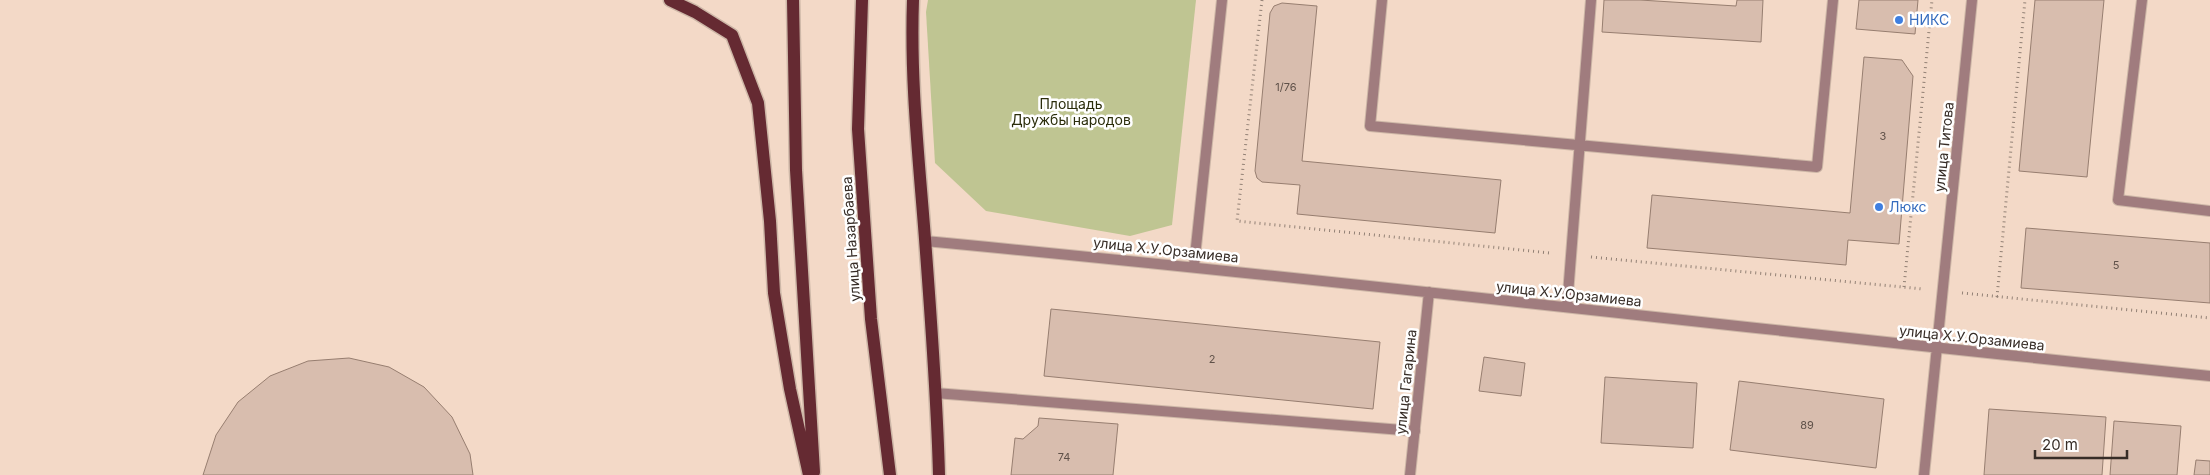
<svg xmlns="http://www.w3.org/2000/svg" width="2210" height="475" viewBox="0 0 2210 475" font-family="Inter,sans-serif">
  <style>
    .green { fill: #bfc592 }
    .building { fill: #d8bdae; stroke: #977e70 }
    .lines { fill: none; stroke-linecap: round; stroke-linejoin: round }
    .service-casing { stroke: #cdb7a7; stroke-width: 12 }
    .minor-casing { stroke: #cdb7a7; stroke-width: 12 }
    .primary-casing { stroke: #cdb7a7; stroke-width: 15 }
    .path { stroke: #928175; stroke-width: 3; stroke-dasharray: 1 4; stroke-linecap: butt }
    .service { stroke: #a07c7e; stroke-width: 10 }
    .minor { stroke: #a07c7e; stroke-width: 10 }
    .primary { stroke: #652a32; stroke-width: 12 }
    .shop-dot { fill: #3f7fe0; stroke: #fff; stroke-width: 2 }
    .labels { text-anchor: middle; stroke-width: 5; stroke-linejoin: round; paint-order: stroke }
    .number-label { font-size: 11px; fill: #5f5149 }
    .shop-label { font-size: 14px; fill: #366cbe; stroke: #fff; text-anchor: start }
    .park-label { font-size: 14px; fill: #2b2d0b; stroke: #fff }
    .street-label { font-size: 14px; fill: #372d27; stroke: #fff }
  </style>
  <rect width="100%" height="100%" fill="#f3d9c7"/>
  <path class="green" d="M928 0H1196L1172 225 1130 236 986 211 935 163 926 12Z"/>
  <path class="building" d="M1604 0H1640L1736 6 1737 0H1763L1761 42 1602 32Z
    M1859 0H1918L1915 34 1856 29Z
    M2035 0H2104L2087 177 2019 171Z
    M1282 3 1317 6 1302 161 1501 180 1495 233 1297 214 1300 185 1262 182 1257 178 1255 171 1270 13 1274 6Z
    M1864 57 1902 60 1913 76 1899 244 1848 240 1846 265 1647 248 1652 195 1850 213Z
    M2026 228 2210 243V303L2021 288Z
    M1051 309 1380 342 1373 409 1044 376Z
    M1484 357 1525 363 1521 396 1479 391Z
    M349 358 389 367 424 387 452 417 470 454 473 475H203L216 435 238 402 270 376 308 361Z
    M1605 377 1697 383 1693 448 1601 443Z
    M1739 381 1884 399 1876 468 1730 450Z
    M1989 409 2106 417 2102 475H1984Z
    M1039 418 1118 424 1113 475H1011L1015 438 1023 439 1038 426Z
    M2114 421 2181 426 2177 475H2110Z
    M2196 460 2210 461V475H2194Z"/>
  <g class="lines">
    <g class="service-casing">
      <path id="service" d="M1382 0 1370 126 1817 167 1833 0
        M2142 0 2118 200 2210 211
        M1567 307 1591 0
        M935 393 1415 431"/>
    </g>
    <g class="minor-casing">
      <path id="minor" d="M925 241C1354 281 1781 333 2210 376
        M1194 266 1222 0
        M1410 475 1429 292
        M1924 475 1972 0"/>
    </g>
    <g class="primary-casing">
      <path id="primary" d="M670 0 695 12 732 35 758 103 770 221 774 293 790 389 809 475
        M793 0 796 170 814 472
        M862 0 858 129 871 319 890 475
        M913 0C910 80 919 160 925 239 931 318 937 397 939 475"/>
    </g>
    <path class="path" d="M1262 0 1237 221 1550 253
      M1591 257 1923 289
      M1904 287 1932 0
      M1962 293 2210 318
      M1997 297 2025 0"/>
    <use href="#service" class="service"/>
    <use href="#minor" class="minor"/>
    <use href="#primary" class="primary"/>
  </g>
  <g class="shop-dot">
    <circle cx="1899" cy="20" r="5"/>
    <circle cx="1879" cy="207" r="5"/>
  </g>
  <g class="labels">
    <g class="number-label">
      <text x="1286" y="91">1/76</text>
      <text x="1883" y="140">3</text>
      <text x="2116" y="269">5</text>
      <text x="1212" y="363">2</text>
      <text x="1807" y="429">89</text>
      <text x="1064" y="461">74</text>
    </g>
    <g class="shop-label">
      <text x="1909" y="25">НИКС</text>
      <text x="1889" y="212">Люкс</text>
    </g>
    <g class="park-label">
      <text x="1071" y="109">Площадь<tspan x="1071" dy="16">Дружбы народов</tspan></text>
    </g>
    <g class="street-label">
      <text transform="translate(1944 147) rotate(-84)" y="5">улица Титова</text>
      <text transform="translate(851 239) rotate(-94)" y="5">улица Назарбаева</text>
      <text transform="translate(1166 250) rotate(6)" y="5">улица Х.У.Орзамиева</text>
      <text transform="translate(1569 294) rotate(6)" y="5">улица Х.У.Орзамиева</text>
      <text transform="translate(1972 338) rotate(6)" y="5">улица Х.У.Орзамиева</text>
      <text transform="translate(1406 382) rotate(-84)" y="5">улица Гагарина</text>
    </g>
  </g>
  <path d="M2035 450v8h92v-8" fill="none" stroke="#372d27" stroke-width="2.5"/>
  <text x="2042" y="450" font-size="15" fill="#372d27" stroke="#ffffff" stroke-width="4" paint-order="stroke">20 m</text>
</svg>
